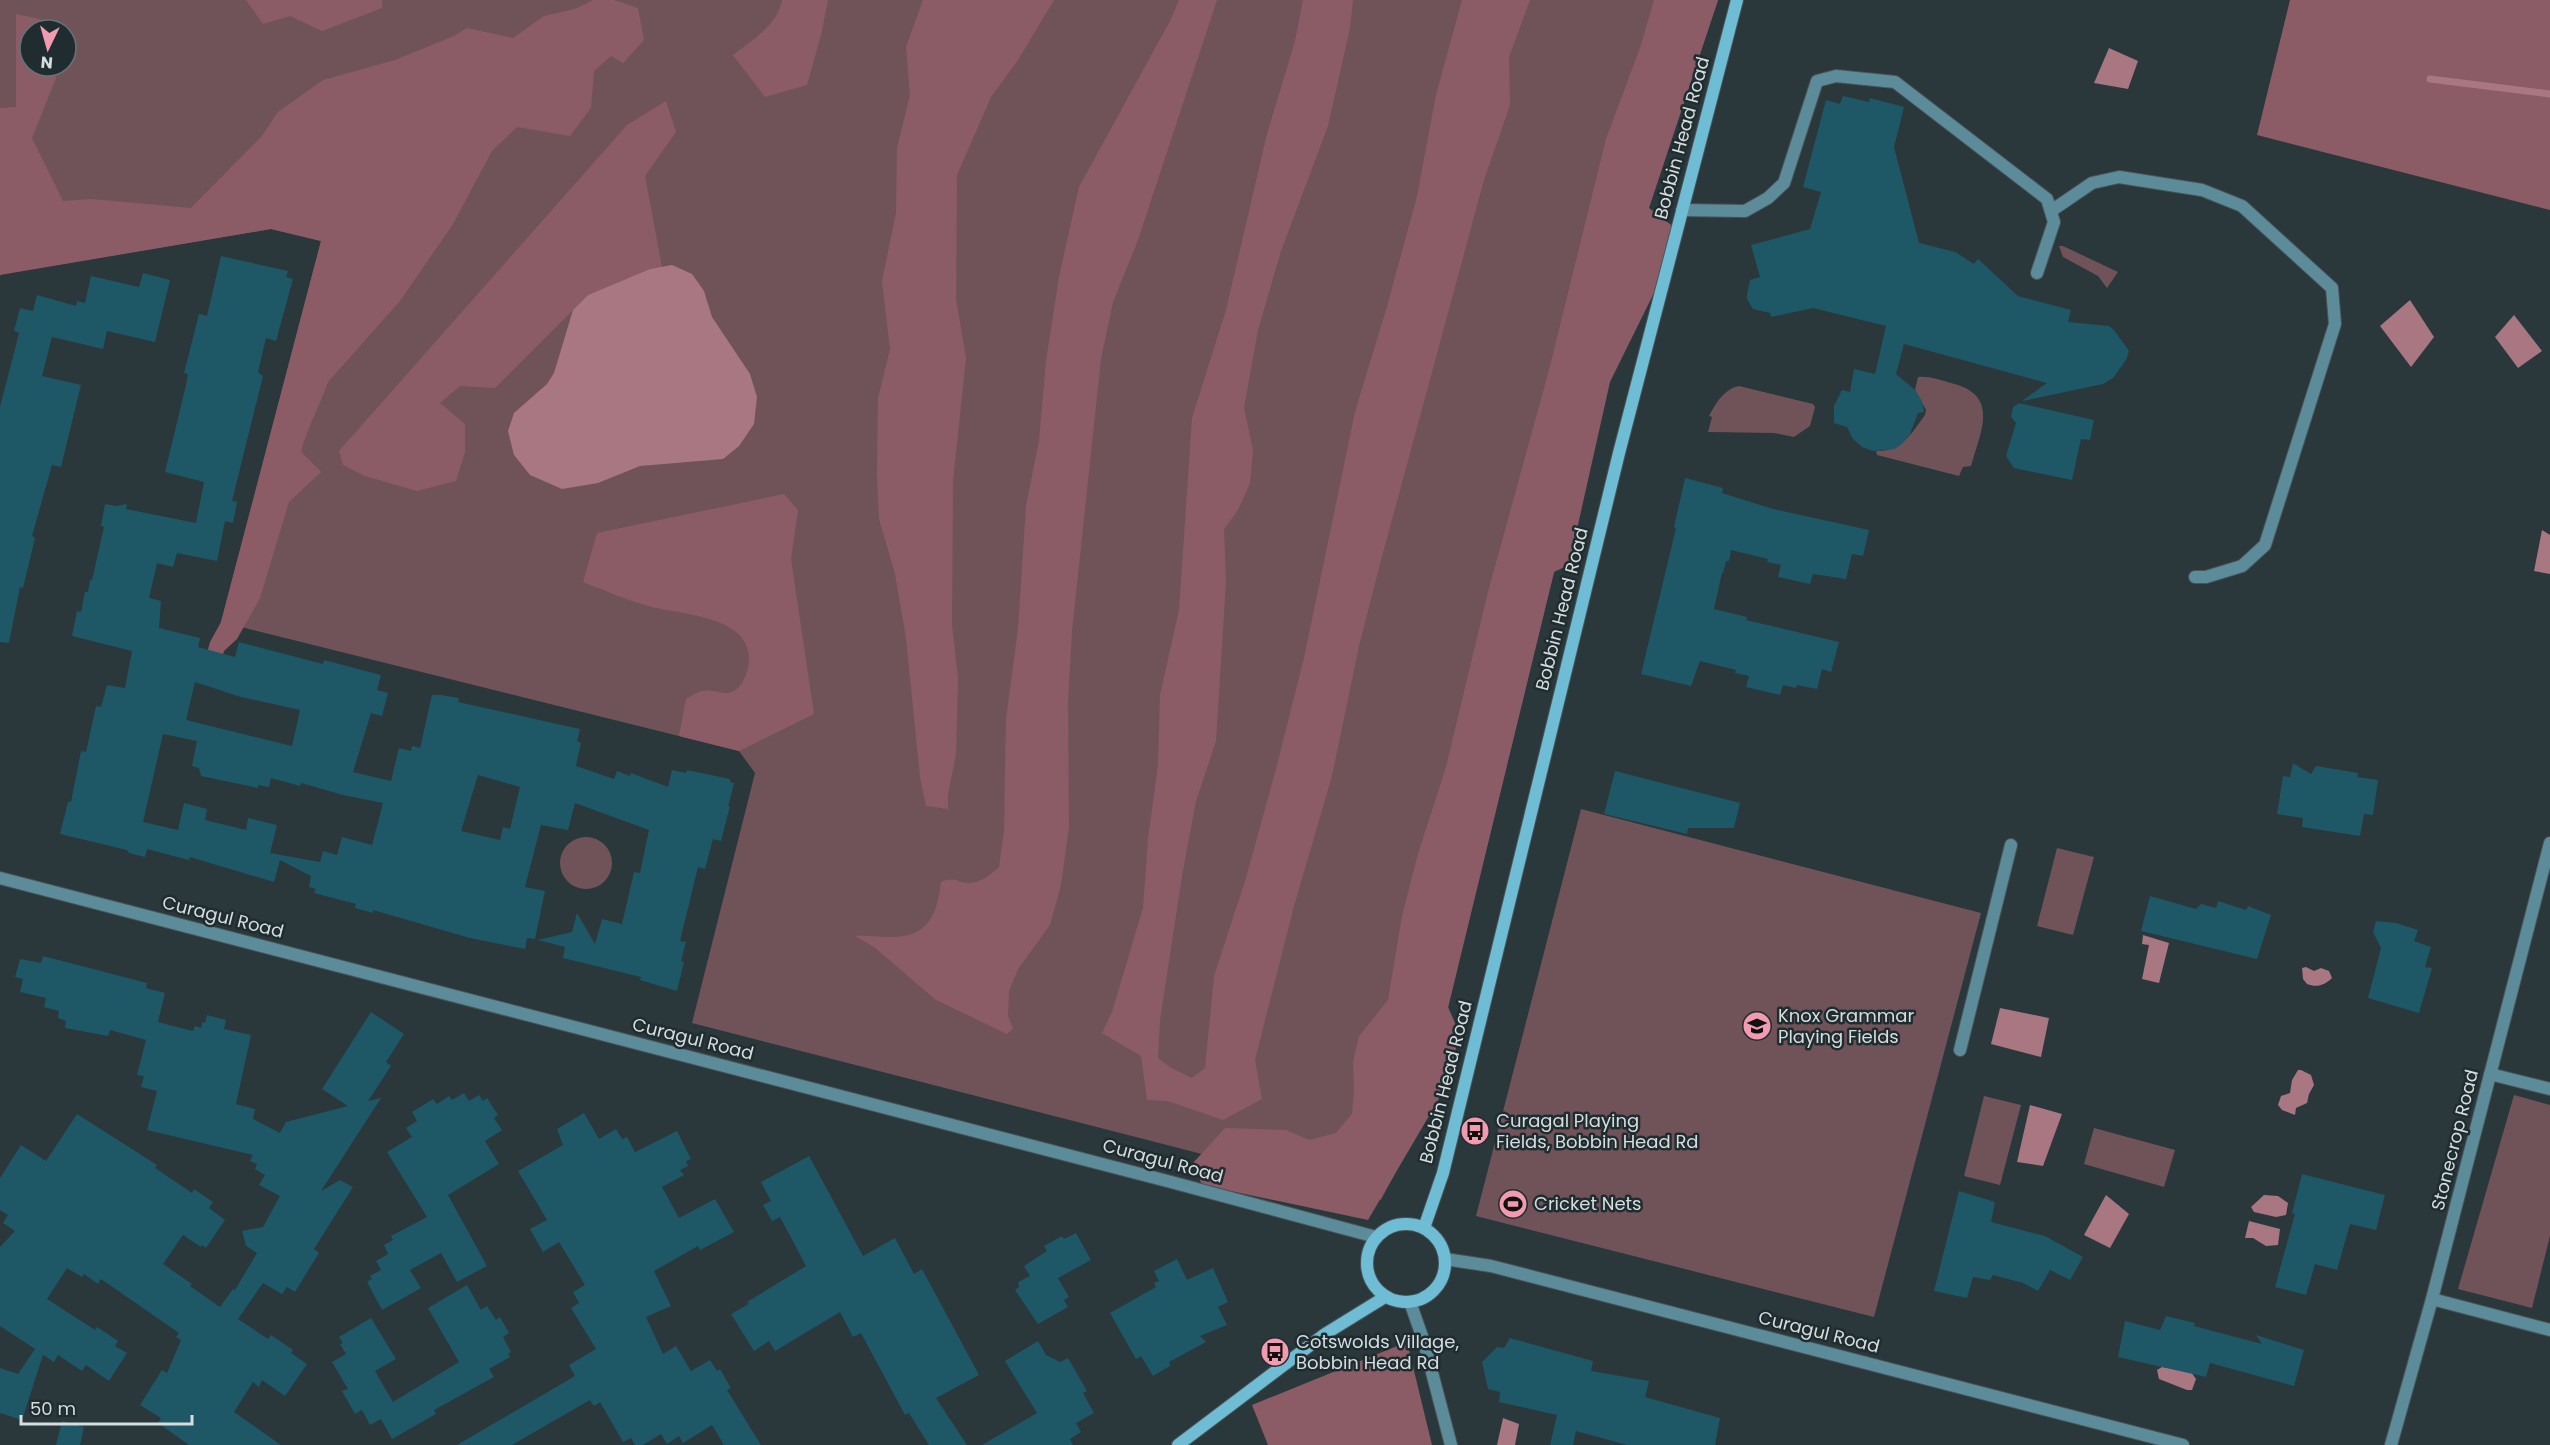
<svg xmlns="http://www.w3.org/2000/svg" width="2550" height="1445" viewBox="0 0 2550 1445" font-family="Poppins,sans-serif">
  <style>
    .green { fill: #705359; fill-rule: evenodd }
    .forest { fill: #8b5c66 }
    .water { fill: #a87782 }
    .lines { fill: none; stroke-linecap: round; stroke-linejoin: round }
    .stream { stroke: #a87782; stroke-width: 7 }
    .building { fill: #1e5867; fill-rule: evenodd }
    .service-casing { stroke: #495559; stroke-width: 14 }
    .minor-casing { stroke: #495559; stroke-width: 14 }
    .secondary-casing { stroke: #495559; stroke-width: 14 }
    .service { stroke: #5c8c9a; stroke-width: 12 }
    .minor { stroke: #5c8c9a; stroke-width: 12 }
    .secondary { stroke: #6ebdd4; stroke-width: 12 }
    .labels { text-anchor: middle; stroke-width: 5; stroke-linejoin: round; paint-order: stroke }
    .street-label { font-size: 18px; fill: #d5dddf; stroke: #202d30 }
    .poi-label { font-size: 18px; fill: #d5dddf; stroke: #202d30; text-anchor: start }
  </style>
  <rect width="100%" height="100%" fill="#2a373b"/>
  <path class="green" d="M0 0H1718L1626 276 1433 1070 1403 1158 1381 1200 692 1023 755 773 739 751 221 622 321 241 271 229 20 271 2 274 0 276ZM30 30H66V66H30Z
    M2059 246H2063L2118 272 2107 288 2098 276 2063 257Z
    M1918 377C1929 376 1940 380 1951 383 2000 395 1981 430 1971 466L1963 467 1959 476 1877 455 1876 451C1901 452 1912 433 1925 415L1926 410 1915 390Z
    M1739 386 1813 404 1815 407 1810 426 1794 437 1774 433 1708 432 1712 417 1709 416C1716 403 1724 389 1739 386Z
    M1581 809 1981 913 1874 1317 1476 1216Z
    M560 863a26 26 0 1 1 52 0a26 26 0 1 1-52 0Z
    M2057 848 2094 857 2073 935 2037 926Z
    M2514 1095 2550 1105V1236L2532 1308 2458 1289Z
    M1984 1096 2021 1105 2000 1185 1964 1176Z
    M2094 1128 2175 1150 2164 1187 2084 1164Z"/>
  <path class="forest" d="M246 0H382V8L322 31 290 16 263 24Z
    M593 0H614L638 8 644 40 623 63 611 56 594 71 591 108 570 136 517 127 492 151 453 224 400 301 328 382C320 406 307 427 301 452L321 472 289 502 260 598 237 639 224 651 215 681 200 679 210 642 221 622 321 241 271 229 0 275V108L16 107V14L40 19 43 30H30V66H52L56 78 32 138 63 201 91 199 191 208 262 136 278 112 323 80 395 60 454 36 467 28 513 38 544 16 575 9Z
    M782 0H828L821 35 807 85 765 97 733 55C752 40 778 25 782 0Z
    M923 0H1054L1018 60 991 97 957 175 956 299 966 358 953 481 952 625 958 678 956 754 948 795V809L926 806 920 777 906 638 895 574 879 519 877 475 878 398 890 349 882 281 896 213 897 148 910 95 906 47Z
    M1179 0H1217L1138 240 1113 302 1101 359 1072 631 1068 702 1069 827 1061 885 1050 925 1018 969 1009 991 1008 1016 1013 1029 1007 1034 936 1000 874 947 855 936C867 935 877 937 889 937 928 938 937 915 941 882 956 876 956 883 969 883 981 883 991 874 999 867L1004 831 1006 719 1018 629 1026 506 1039 441 1046 361 1059 277 1079 187 1170 21Z
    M1303 0H1353L1350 28 1328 126 1281 251 1258 330 1244 408 1253 450 1250 483 1238 510 1224 529 1226 581 1216 741 1196 801 1182 876 1160 1020 1158 1058 1171 1068 1192 1078 1205 1068 1214 976 1246 878 1276 769 1304 658 1355 412 1388 303 1417 196 1436 95 1462 0H1530L1509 57 1510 105 1484 180 1380 564 1359 646 1332 776 1294 906 1255 1060 1262 1099 1223 1120 1168 1101 1147 1100 1141 1056 1102 1033 1112 1012 1143 908 1148 839 1158 765 1160 695 1179 610 1192 418 1226 310 1267 134 1295 41Z
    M1654 0H1718L1649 208 1683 234 1610 382 1569 565 1554 572 1448 1007 1459 1032 1450 1080 1368 1220 1202 1185 1193 1163 1225 1128 1286 1130 1309 1140 1336 1133 1352 1114 1354 1089 1353 1062 1359 1036 1388 1000 1402 916 1418 854 1446 767 1488 592 1549 370 1606 139 1640 48Z
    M2290 0H2550V210L2257 135Z
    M666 101 676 132 645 176 662 267 650 269 588 295 495 388 460 386 440 403 465 424V452L456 481 417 491 365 476 343 465 339 451 627 125Z
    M784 494 798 510 791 559 814 714 739 751 679 736 686 699C691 696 697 692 702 691 712 688 724 697 734 691 742 686 746 676 748 668 759 617 685 615 652 607 629 601 606 591 583 582L597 533Z
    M1407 1342 1432 1445H1268L1252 1405Z"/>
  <path class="water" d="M2109 48 2138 61 2128 89 2094 83Z
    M672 265 692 274 704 291 712 317 750 374 757 397 754 424 739 446 723 459 640 466 598 483 562 489 530 475 514 455 508 431 514 413 547 384 554 373 573 310 588 295 650 269Z
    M2410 300 2434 337 2411 367 2380 326Z
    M2514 315 2542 351 2518 368 2495 337Z
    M2542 530 2550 535V574L2534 571Z
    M2143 935 2169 943 2159 983 2142 979 2149 945 2142 944Z
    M2306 967 2314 971 2321 968 2329 971 2332 978C2325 985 2317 988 2307 984L2303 979 2302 968Z
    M2000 1008 2049 1018 2041 1057 1991 1044Z
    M2298 1070H2301L2311 1075 2314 1085 2309 1094 2307 1103 2296 1108 2295 1115 2282 1110 2278 1105 2281 1096 2290 1093 2292 1080Z
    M2030 1105 2062 1114 2043 1166 2017 1162Z
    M2106 1195 2129 1214 2110 1248 2084 1235Z
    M2264 1195 2278 1196 2288 1203 2286 1215 2276 1217 2254 1212 2251 1207Z
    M2249 1221 2280 1229 2278 1245 2266 1246 2253 1238H2245Z
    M2162 1367 2191 1372 2196 1379 2192 1390H2187L2159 1379 2157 1370Z
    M1503 1418 1519 1424 1515 1445H1497Z"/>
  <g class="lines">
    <path class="stream" d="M2430 79 2550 94"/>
  </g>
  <path class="building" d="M1843 96 1869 102 1870 98 1904 107 1894 147 1919 243 1955 252 1974 264 1978 259 2018 296 2071 310 2068 322 2109 326 2114 330 2129 351 2126 360 2113 378 2103 384 2022 401 2047 383 1904 344 1896 374 1915 390 1922 401 1924 412 1918 413 1910 434 1903 443 1895 449 1873 451 1862 447 1853 439 1847 427 1834 423V406L1842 390 1850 392 1854 369 1875 374 1886 326 1813 308 1771 317 1770 313 1753 309 1747 299V294L1750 280 1760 277 1751 245 1810 229 1821 192 1803 187 1826 100 1840 104Z
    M221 256 288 271 286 277 293 279 276 341 266 338 258 372 263 376 232 501 237 502 233 523 225 521 217 561 177 553 173 567 157 563 149 598 161 601 159 628 200 638 198 647 235 657 239 642 323 664 324 660 381 675 377 690 388 693 382 716 371 713 353 772 391 781 399 748 411 751 412 746 420 748 432 695H441L459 698 458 702 580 729 577 741 581 743 576 766 614 779 617 771 630 776 631 773 668 787 672 770 686 773 687 770 730 779V782L734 783 728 807 730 806 721 841 713 839 705 869 698 867 680 941 686 942 681 961 684 962 677 991 640 980 641 977 563 958 565 947 538 940 572 932 577 913 595 944 602 919 622 924 634 872 640 873 649 830 575 803 568 830 541 825 525 887 545 891 535 939 527 938 525 949 470 938 373 910V913L355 908 356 904 314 893 316 889 309 887 311 876 280 860 274 882 190 857 189 860 147 849 145 857 129 853 127 850 60 834 68 802H71L81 751 86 752 96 706 101 707 107 685 125 688 132 651 72 636 77 611 81 612 85 592H88L90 580H92L104 527 101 526 105 504 116 506 127 504 126 509 196 523 204 482 165 472 186 385 188 374 184 373 199 314 207 316ZM195 682 241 697 300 710 292 746 186 720ZM163 734 197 741 192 766 199 768 201 776 258 788V785L269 787 271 778 300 786 301 783 343 795 383 803 372 845 342 837 337 855 323 851 320 862 270 853 277 825 248 818 246 830 205 820 207 809 184 803 178 830 143 822ZM478 775 520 787 510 829 503 827 500 840 461 831Z
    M143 273 170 280 155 342 107 331 103 349 52 337 42 376 81 385 61 467 52 465 32 536 35 538 23 588 20 587 9 643 0 642V407L19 333 14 331 20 308 33 311 37 295 76 306 77 301 85 303 91 276 139 287Z
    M2019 403 2094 420 2090 440 2081 439 2072 480 2014 468 2006 456 2016 423 2011 417 2013 407Z
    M1685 478 1723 488 1722 493 1773 509 1869 530 1863 556 1852 554 1846 579 1813 574 1810 584 1778 577 1781 565 1767 562 1768 559 1731 550 1729 561H1726L1723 573H1722L1714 609 1747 617 1746 620 1839 642 1831 672 1822 669 1817 689 1797 685 1796 688 1783 685 1780 695 1746 687 1749 676 1735 673 1736 670 1700 661 1691 686 1641 674 1676 528 1674 527Z
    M2293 763 2311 774 2316 766 2358 773 2357 777 2378 780 2373 815 2364 814 2360 836 2302 827 2303 818 2277 814 2283 776 2290 777Z
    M1615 771 1740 803 1734 828H1688L1687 834 1604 814Z
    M2150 896 2196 909 2201 904 2216 908 2218 901 2246 910 2248 906 2271 915 2257 959 2141 931Z
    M2376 921 2396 923 2418 930 2414 941 2431 947 2425 967 2432 968 2419 1013 2368 998 2381 948 2373 932Z
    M43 956 147 983 146 988 165 993 158 1022 193 1031 195 1026 201 1028 202 1022 205 1023 207 1015 226 1020 224 1029 251 1035 236 1104 255 1109 253 1119 280 1133 286 1122 348 1106 322 1089 371 1012 404 1034 386 1062 391 1066 368 1101 381 1098 321 1191 340 1180 353 1187 314 1249 319 1253 295 1292 287 1287 282 1294 263 1283 238 1319 268 1339 271 1335 293 1350 291 1353 307 1364 285 1396 262 1380 259 1387 253 1382 234 1412 281 1445H189L158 1423 161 1418 140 1405 162 1370 167 1373 181 1340 176 1337 179 1333 101 1279 98 1284 84 1274 82 1277 67 1268 47 1299 95 1330 97 1327 118 1341 115 1346 127 1353 109 1381 86 1365 82 1371 58 1355 54 1362 43 1355 22 1420 0 1413V1368L18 1374 35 1349 0 1326V1247L15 1231 3 1223 8 1215 0 1210V1178L21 1145 46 1161 77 1114 157 1165 155 1168 192 1193 194 1189 213 1202 209 1208 225 1220 206 1248 202 1245 201 1247 183 1235 163 1264 192 1284 190 1286 220 1307 233 1289 235 1290 257 1253 246 1246 242 1231 263 1227 280 1196 259 1185 265 1175 255 1169 257 1164 250 1161 253 1155 147 1130 157 1091 141 1087 144 1076 137 1075 146 1040 110 1030 108 1036 65 1028 66 1021 58 1018 59 1011 44 1007 46 998 20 992 23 979 15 977 20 959 41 963Z
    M464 1093 469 1101 479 1095 483 1101 487 1098 498 1115 494 1118 502 1130 485 1141 499 1164 448 1195 487 1266 457 1282 441 1253 410 1270 421 1288 382 1310 367 1282 372 1279 370 1276 381 1270 376 1261 388 1254 384 1245 393 1240 391 1236 427 1217 387 1152 412 1137 406 1128 417 1121 412 1112 433 1099 437 1104 449 1096 452 1100Z
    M584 1113 599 1139 616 1129 622 1139 627 1137 635 1152 677 1131 691 1159 686 1161 688 1166 680 1170 684 1175 662 1187 679 1218 715 1199 734 1232 700 1250 698 1246 654 1271 671 1306 646 1317 663 1354 676 1346 691 1371 710 1360 717 1371 720 1369 731 1388 727 1390 761 1445H724L712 1425 683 1443 679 1436 667 1444 661 1434 643 1445H635L631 1438 623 1442 600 1402 594 1406 590 1400 512 1445H457L575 1376 569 1365 596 1349 571 1308 579 1303 573 1292 585 1285 559 1242 543 1252 530 1229 547 1220 518 1171 563 1145 557 1129Z
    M809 1156 863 1256 895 1238 914 1274 922 1269 979 1375 936 1398 967 1445H929L909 1413 905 1415 861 1333 853 1337 840 1312 775 1351 769 1341 754 1351 731 1314 749 1304 747 1302 806 1266 780 1217 772 1221 763 1205 771 1201 761 1182Z
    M2302 1174 2385 1195 2376 1230 2350 1224 2337 1270 2315 1264 2306 1295 2275 1287 2295 1214 2292 1213Z
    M1959 1191 1995 1202 1991 1222 2045 1236 2083 1257 2070 1280 2050 1270 2038 1291 2023 1283 1993 1275 1990 1280 1973 1277 1967 1298 1934 1291Z
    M1076 1233 1091 1260 1058 1278 1069 1297 1064 1300 1068 1307 1038 1324 1015 1290 1019 1287 1018 1282 1030 1276 1024 1266 1047 1251 1044 1246 1062 1236 1064 1239Z
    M1177 1259 1187 1280 1213 1268 1228 1302 1218 1307 1227 1325 1200 1336 1206 1342 1169 1362 1170 1366 1153 1376 1141 1356 1136 1359 1110 1313 1156 1287 1154 1283 1159 1281 1154 1271Z
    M467 1285 481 1310 487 1306 496 1320 500 1317 509 1333 503 1337 511 1352 508 1354 510 1357 489 1369 494 1377 434 1410 436 1414 392 1439 381 1419 370 1425 362 1410 355 1414 342 1391 348 1389 332 1362 346 1354 340 1344 343 1343 339 1337 371 1318 396 1359 375 1371 393 1402 459 1362 428 1308Z
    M2166 1316 2195 1323 2194 1326 2262 1344 2256 1335 2304 1350 2294 1386 2210 1363 2206 1377 2118 1357 2125 1321 2160 1330Z
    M1510 1338 1593 1361 1591 1371 1649 1381 1645 1397 1720 1418 1715 1445H1627L1576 1431 1573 1445H1550L1557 1415 1499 1402 1500 1392 1488 1389 1482 1362 1497 1347 1504 1348Z
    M1038 1341 1046 1355 1060 1362 1068 1358 1087 1391 1083 1393 1094 1413 1076 1423 1081 1432 1070 1439 1073 1445H982L1037 1413 1005 1361Z
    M62 1421 84 1427 80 1445H56Z"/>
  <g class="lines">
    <g class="service-casing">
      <path id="service" d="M1682 210 1745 211 1768 198 1784 183 1817 81 1836 76 1895 82 2047 199 2054 222 2037 273
        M2051 211 2092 183 2119 177 2202 190 2242 206 2332 288 2335 324 2265 545 2242 566 2206 577H2195
        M1960 1050 2011 845"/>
    </g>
    <g class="minor-casing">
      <path id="minor" d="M0 878 1171 1182 1376 1237
        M2490 1074 2550 1089
        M1445 1259 1491 1266 2183 1445
        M2432 1299 2550 1330
        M1410 1302 1424 1342 1451 1445
        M2391 1445 2432 1299 2550 843"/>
    </g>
    <g class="secondary-casing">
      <path id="secondary" d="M1367 1263a39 39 0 1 1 78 0a39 39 0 1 1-78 0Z
        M1424 1228 1443 1173 1619 453 1737 0
        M1178 1445 1325 1334 1385 1297"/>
    </g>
    <use href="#service" class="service"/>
    <use href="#minor" class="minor"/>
    <use href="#secondary" class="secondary"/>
  </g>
  <defs>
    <g id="school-disc" transform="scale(1.5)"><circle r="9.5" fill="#f29aaf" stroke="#202d30"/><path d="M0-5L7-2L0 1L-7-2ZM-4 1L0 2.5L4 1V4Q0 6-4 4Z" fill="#111"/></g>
    <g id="bus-disc" transform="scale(1.5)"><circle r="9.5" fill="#f29aaf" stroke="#202d30"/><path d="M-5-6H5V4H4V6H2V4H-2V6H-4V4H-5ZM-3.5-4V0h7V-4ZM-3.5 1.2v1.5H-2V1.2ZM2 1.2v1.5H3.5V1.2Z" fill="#111"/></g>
    <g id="stadium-disc" transform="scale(1.5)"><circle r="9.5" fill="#f29aaf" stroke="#202d30"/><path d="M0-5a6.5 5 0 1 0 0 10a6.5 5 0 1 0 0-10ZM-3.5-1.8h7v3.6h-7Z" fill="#111"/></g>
  </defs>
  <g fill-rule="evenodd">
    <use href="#school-disc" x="1757" y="1026"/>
    <use href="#bus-disc" x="1475" y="1131"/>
    <use href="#stadium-disc" x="1513" y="1204"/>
    <use href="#bus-disc" x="1275" y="1352"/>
  </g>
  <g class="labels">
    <g class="street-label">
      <text transform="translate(1682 138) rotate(-75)" y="6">Bobbin Head Road</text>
      <text transform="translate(1562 609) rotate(-76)" y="6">Bobbin Head Road</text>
      <text transform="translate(223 917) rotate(14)" y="6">Curagul Road</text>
      <text transform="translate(693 1039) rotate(14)" y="6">Curagul Road</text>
      <text transform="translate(1446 1082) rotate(-76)" y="6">Bobbin Head Road</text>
      <text transform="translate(2455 1140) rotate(-76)" y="6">Stonecrop Road</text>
      <text transform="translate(1163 1161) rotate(15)" y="6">Curagul Road</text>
      <text transform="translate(1819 1332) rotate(14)" y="6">Curagul Road</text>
    </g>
    <g class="poi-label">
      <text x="1778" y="1022">Knox Grammar<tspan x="1778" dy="21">Playing Fields</tspan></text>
      <text x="1496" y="1127">Curagal Playing<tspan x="1496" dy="21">Fields, Bobbin Head Rd</tspan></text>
      <text x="1534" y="1210">Cricket Nets</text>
      <text x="1296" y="1348">Cotswolds Village,<tspan x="1296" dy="21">Bobbin Head Rd</tspan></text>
    </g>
  </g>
  <g transform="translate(48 48) rotate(185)"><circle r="28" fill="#202d30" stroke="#687376" stroke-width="1.5"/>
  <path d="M0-4.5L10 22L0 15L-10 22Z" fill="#f29aaf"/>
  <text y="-9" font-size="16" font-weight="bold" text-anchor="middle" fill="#d5dddf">N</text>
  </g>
  <path d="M21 1415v9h171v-9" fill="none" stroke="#d5dddf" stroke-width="3"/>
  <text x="30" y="1415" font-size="18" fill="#d5dddf" stroke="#202d30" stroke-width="4.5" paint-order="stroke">50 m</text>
</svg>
